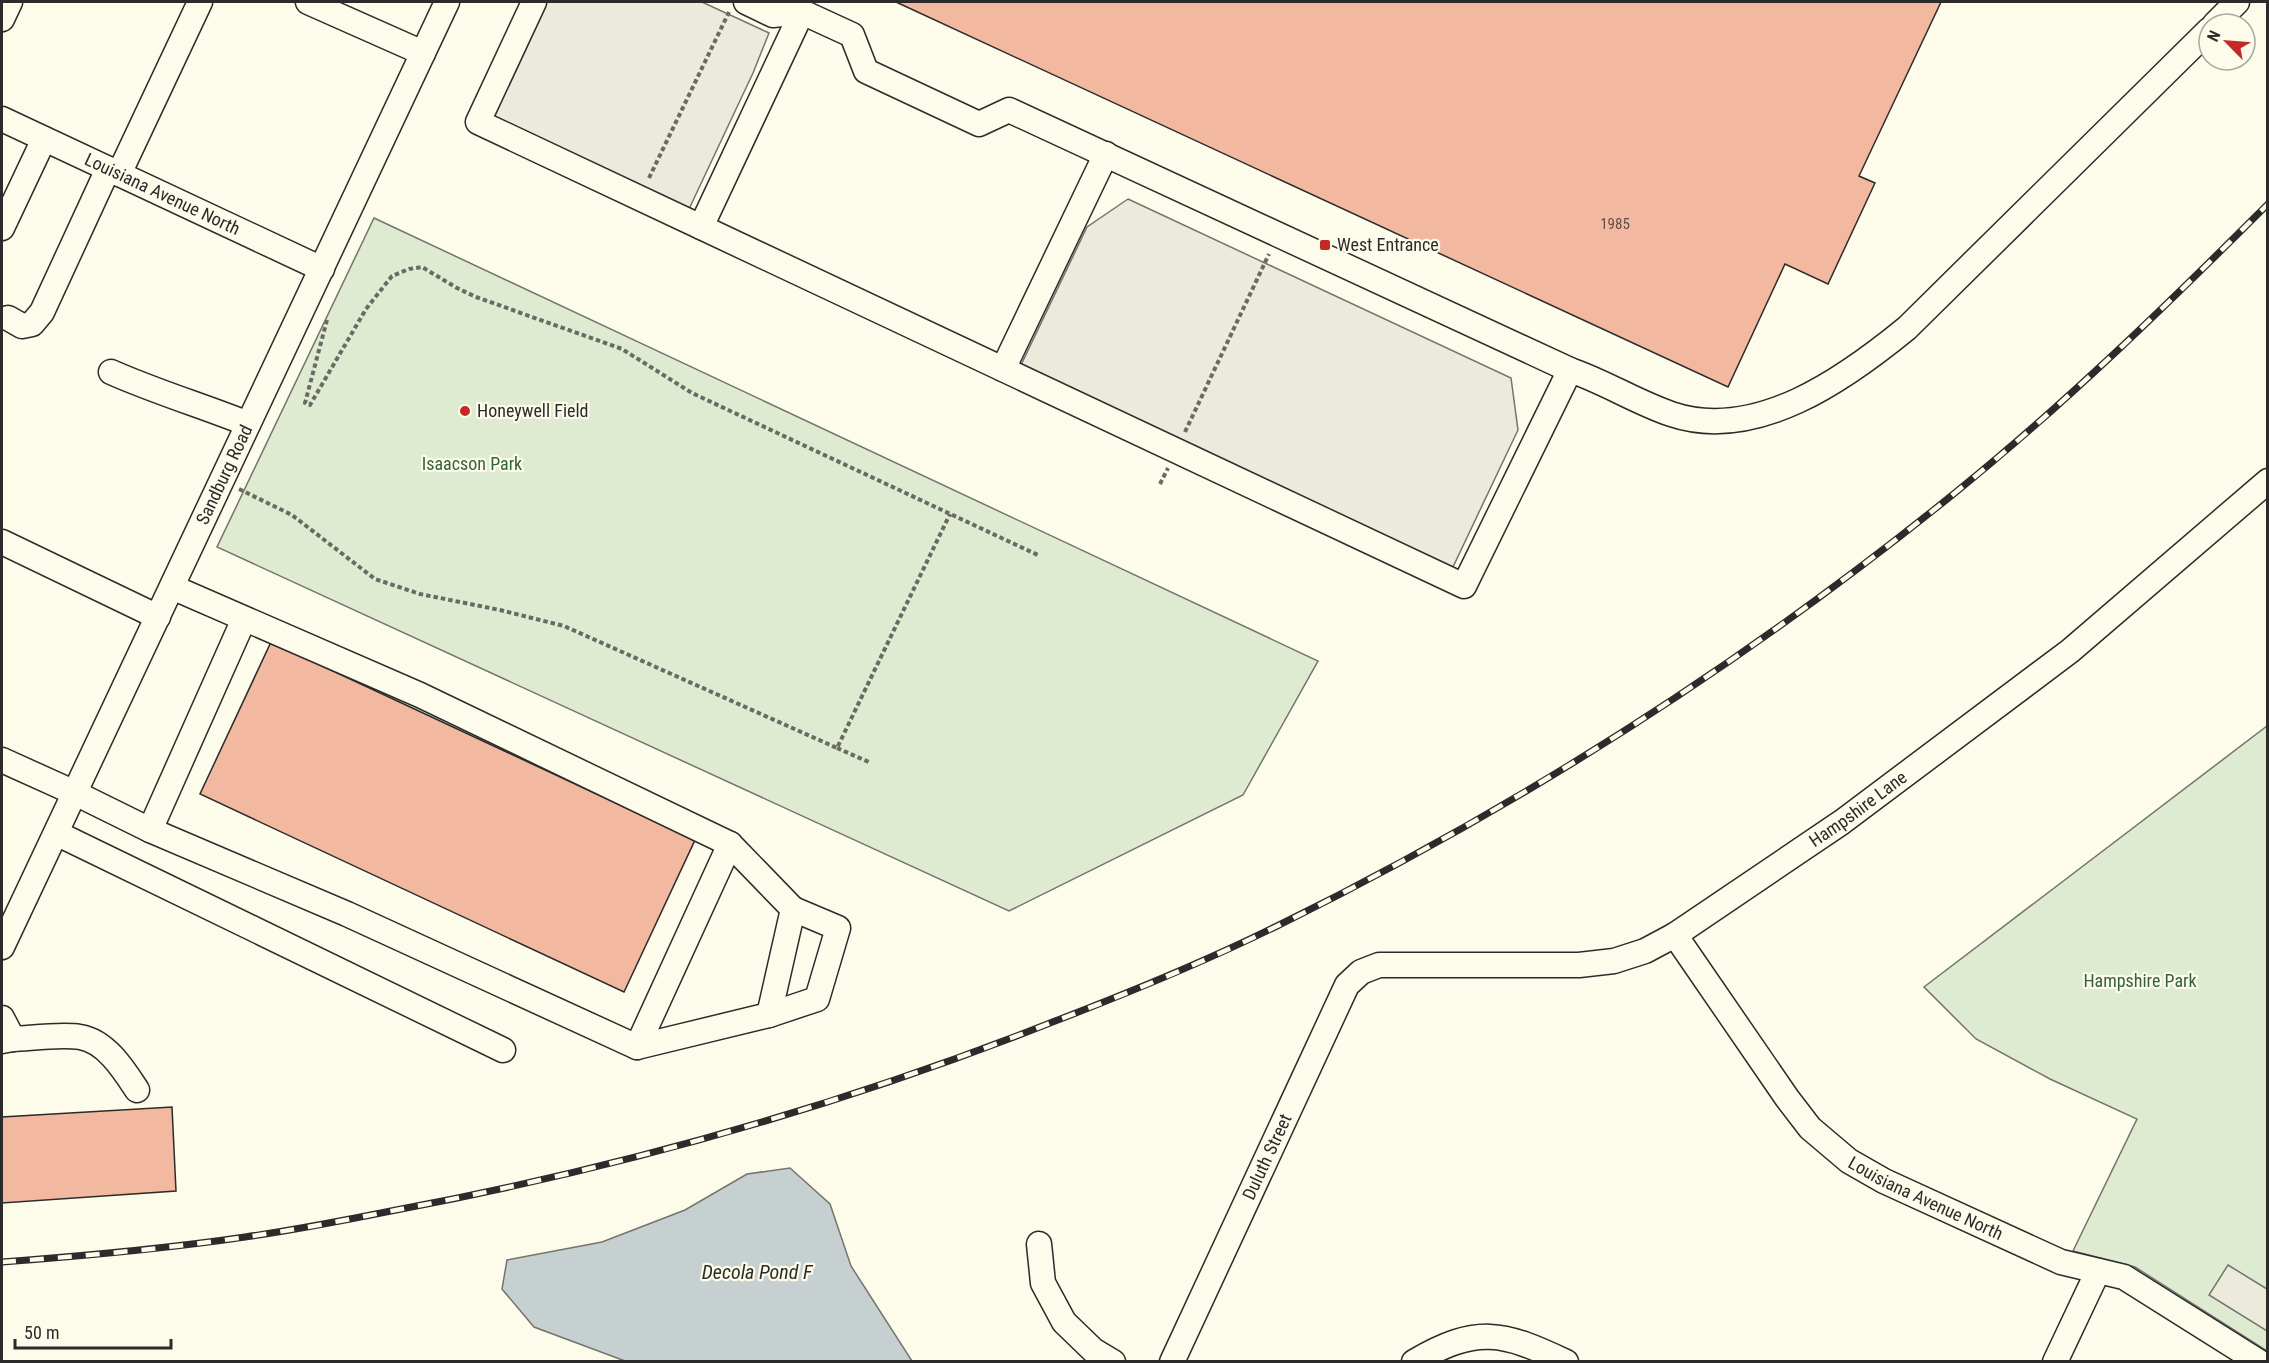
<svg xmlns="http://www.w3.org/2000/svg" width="2269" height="1363" viewBox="0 0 2269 1363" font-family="'Roboto Condensed',sans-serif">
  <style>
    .green { fill: #deebd1; stroke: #74746e; stroke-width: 1.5 }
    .parking { fill: #eceadb; stroke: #74746e; stroke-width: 1.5 }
    .water { fill: #c7d0d0; stroke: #74746e; stroke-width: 1.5 }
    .building { fill: #f2b8a0; stroke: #2b2b2b; stroke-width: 1.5 }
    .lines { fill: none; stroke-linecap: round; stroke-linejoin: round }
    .minor-casing { stroke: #2b2b2b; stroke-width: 27 }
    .path { stroke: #6a6964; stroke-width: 4; stroke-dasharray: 4.5 3; stroke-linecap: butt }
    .minor { stroke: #fdfbea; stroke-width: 24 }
    .rail-casing { stroke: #2b2b2b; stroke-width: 7 }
    .rail { stroke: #fdfbea; stroke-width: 4.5; stroke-dasharray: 14; stroke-linecap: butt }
    .poi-dot { fill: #c62828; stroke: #fdfbea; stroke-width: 2 }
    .labels { text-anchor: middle; stroke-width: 4.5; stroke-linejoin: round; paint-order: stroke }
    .number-label { font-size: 15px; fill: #5d4e48 }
    .street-label { font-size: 18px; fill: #2b2b2b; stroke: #fdfbea }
    .poi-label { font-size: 18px; fill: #2b2b2b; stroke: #fdfbea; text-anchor: start }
    .park-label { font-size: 18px; fill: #34623c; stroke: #fdfbea }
    .water-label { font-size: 20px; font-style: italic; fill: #2b2b2b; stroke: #fdfbea }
  </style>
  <rect width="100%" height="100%" fill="#fdfbea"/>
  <path class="green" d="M374 218 1318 661 1243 795 1009 911 217 547Z
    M2267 726V1351L2135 1267 2073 1251 2137 1119 2050 1079 1976 1039 1924 987Z"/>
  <path class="parking" d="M546 2H702L769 33 753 73 689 209 492 116Z
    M1128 199 1511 378 1518 430 1452 569 1021 365 1087 227Z
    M2228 1265 2267 1289V1331L2209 1295Z"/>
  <path class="water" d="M790 1168 830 1204 851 1266 912 1361H625L534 1327 502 1289 507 1260 602 1242 685 1210 747 1174Z"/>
  <path class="building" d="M896 2H1941L1859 176 1875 183 1828 284 1785 264 1728 387Z
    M271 642 695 840 624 992 200 794Z
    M172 1107 176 1191 2 1203V1117Z"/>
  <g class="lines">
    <g class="minor-casing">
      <g id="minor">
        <path d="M308 2 423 53"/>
        <path d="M534 2 478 122 701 227 802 12"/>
        <path d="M746 2 773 15 802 12 852 35 866 71 979 124 1009 110 1570 370C1605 382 1636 402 1671 414 1756 443 1846 378 1907 328L2209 30"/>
        <path d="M2 19 10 2"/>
        <path d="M2215 24 2237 2"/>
        <path id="s1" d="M2 119 322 269"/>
        <path d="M119 174 200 2"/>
        <path d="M701 227 1464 586 1570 370"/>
        <path d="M2 228 44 139"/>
        <path d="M8 318 22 326 32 324 42 312 108 169"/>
        <path d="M1003 369 1106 154"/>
        <path d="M111 372C156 392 203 406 248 424"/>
        <path d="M2 542 158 617"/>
        <path d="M2 760 75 793 150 830 347 914 637 1047 769 1015 793 909 730 844 420 695 172 587"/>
        <path d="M150 830 244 619"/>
        <path d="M56 833 503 1050"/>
        <path id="s2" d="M1675 935 1787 1098 1810 1128 1849 1161 1884 1181 2061 1262 2124 1277 2259 1362"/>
        <path id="s3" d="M2 947 447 2"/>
        <path d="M769 1015 817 999 838 928 793 909"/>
        <path d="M2 1018 13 1039 2 1041"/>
        <path d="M13 1039C33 1038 61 1034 80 1037 106 1041 124 1070 137 1090"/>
        <path d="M637 1047 730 844"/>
        <path d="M1039 1244 1043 1283 1064 1322 1093 1350 1113 1362"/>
        <path id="s4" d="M1172 1362 1347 985 1361 972 1379 965H1579L1614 961 1645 951 1675 935 1842 822 2070 651 2268 481"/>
        <path d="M1414 1362C1477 1325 1503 1332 1566 1362"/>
        <path d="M2055 1362 2098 1271"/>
      </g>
    </g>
    <path class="path" d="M649 178 729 12
      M327 320 305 403 310 405 366 309 392 276 409 269 422 267 457 288 476 297 622 349 692 393 1040 556
      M1185 432 1269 254
      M1160 484 1168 468
      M239 489 292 515 375 579 420 594 500 610 564 626 837 748 950 514
      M837 748 871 763"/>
    <use href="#minor" class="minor"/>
    <g class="rail-casing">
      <path id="rail" d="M2 1262C82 1256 164 1249 245 1237 295 1230 346 1220 396 1210 620 1168 839 1106 1050 1023 1126 994 1202 963 1275 927 1517 808 1746 662 1956 492 2066 403 2168 304 2268 204"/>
    </g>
    <use href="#rail" class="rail"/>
  </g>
  <g class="poi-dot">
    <rect x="1319" y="239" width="12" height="12" rx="3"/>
    <circle cx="465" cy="411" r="6"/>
  </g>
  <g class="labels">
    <g class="number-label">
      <text x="1615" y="229">1985</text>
    </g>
    <g class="street-label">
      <text dy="6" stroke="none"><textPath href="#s1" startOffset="177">Louisiana Avenue North</textPath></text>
      <text dy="6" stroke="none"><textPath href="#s3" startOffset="522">Sandburg Road</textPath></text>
      <text dy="6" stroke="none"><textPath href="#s4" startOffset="978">Hampshire Lane</textPath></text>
      <text dy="6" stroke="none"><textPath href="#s4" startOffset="226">Duluth Street</textPath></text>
      <text dy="6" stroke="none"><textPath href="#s2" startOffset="372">Louisiana Avenue North</textPath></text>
    </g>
    <g class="poi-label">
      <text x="1337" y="251">West Entrance</text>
      <text x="477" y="417">Honeywell Field</text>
    </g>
    <g class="park-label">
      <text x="472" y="470">Isaacson Park</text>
      <text x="2140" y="987">Hampshire Park</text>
    </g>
    <g class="water-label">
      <text x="757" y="1279">Decola Pond F</text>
    </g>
  </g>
  <rect width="2269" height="1363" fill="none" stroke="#2b2b2b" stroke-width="6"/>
  <g transform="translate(2227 42) rotate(295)"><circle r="28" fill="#fdfbea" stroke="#a9a89e" stroke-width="1.5"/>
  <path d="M0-4.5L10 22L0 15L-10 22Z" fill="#c62828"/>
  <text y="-9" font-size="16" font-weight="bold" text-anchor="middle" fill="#2b2b2b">N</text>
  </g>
  <path d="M15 1339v9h156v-9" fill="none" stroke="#2b2b2b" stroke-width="3"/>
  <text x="24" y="1339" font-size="18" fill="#2b2b2b" stroke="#fdfbea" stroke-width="4.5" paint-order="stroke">50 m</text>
</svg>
